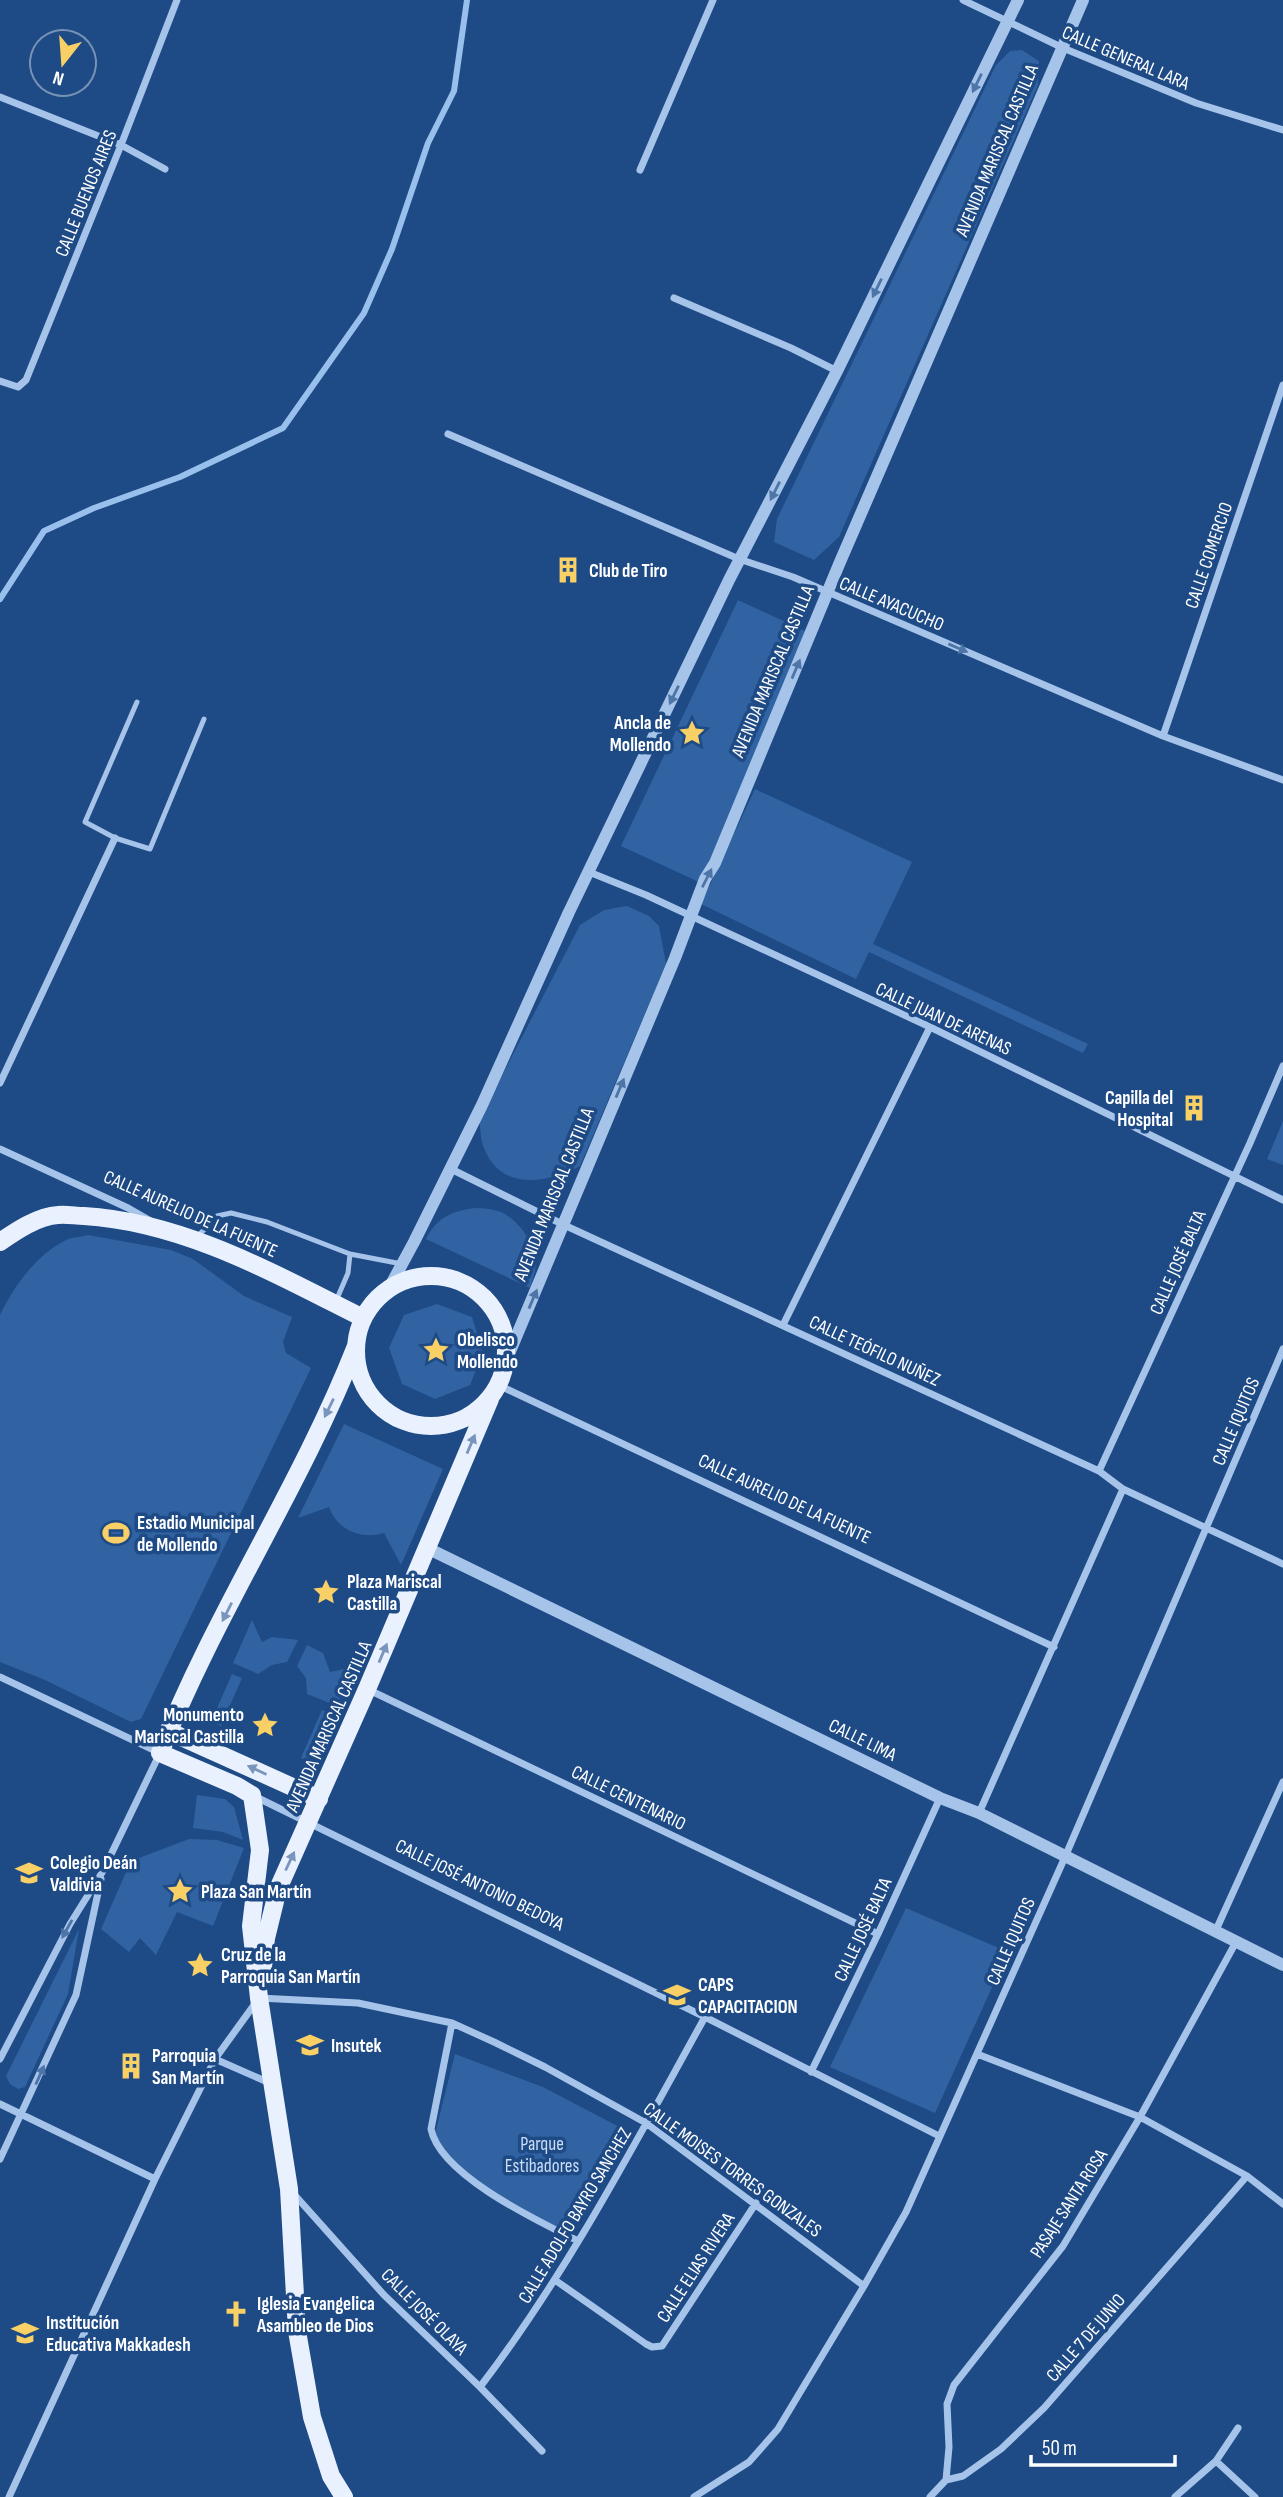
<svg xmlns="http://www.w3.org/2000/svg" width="1283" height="2497" viewBox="0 0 1283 2497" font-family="'Sofia Sans Condensed',sans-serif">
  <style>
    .green { fill: #3163a2 }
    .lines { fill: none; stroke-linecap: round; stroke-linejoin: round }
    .stream { stroke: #99bfec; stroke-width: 6 }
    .service { stroke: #a6c4ea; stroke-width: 5 }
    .minor { stroke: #a6c4ea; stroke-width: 7 }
    .tertiary { stroke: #a6c4ea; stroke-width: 12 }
    .primary { stroke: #eaf1fe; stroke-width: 18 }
    .oneway { fill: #4e75a8 }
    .oneway2 { fill: #7a95bb }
    .labels { text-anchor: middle; stroke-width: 7; stroke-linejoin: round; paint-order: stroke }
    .street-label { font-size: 19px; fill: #fff; stroke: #1e4a85 }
    .poi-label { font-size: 19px; font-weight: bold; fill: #fff; stroke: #1e4a85; text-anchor: start }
    .park-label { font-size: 19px; fill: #cadef8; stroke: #1e4a85 }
  </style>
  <rect width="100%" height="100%" fill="#1e4a85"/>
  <path class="green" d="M1022 50 1039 61 1038 85 839 537 814 560 774 542 777 519 996 65 1010 51Z
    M738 600 805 631 701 883 621 846Z
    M755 789 912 862 873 944 1088 1044 1083 1053 869 952 856 979 701 904Z
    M627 906 649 916 659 926 666 964 580 1166C547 1184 500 1191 484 1148 480 1140 481 1129 479 1120L580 925 604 910Z
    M1283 1121V1165L1267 1159Z
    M476 1208C483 1208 491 1209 498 1211 514 1216 532 1238 535 1256 538 1267 533 1277 530 1288L426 1239C437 1217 452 1211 476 1208Z
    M88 1235 171 1250 193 1259 244 1296 292 1317 283 1342 286 1353 311 1368 141 1719 131 1722 45 1680 0 1662V1315C14 1286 36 1255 66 1240 72 1237 81 1237 88 1235Z
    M437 1304 472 1317 483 1353 470 1385 435 1399 402 1384 389 1348 404 1315Z
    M344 1424 443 1469 401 1565 384 1533C361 1540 337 1530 329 1507L298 1518Z
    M252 1620 262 1642 272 1637 298 1640 287 1662 272 1665 258 1674 233 1663Z
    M307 1645 323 1653 330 1672 353 1667 337 1706 307 1694 306 1678 297 1666Z
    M232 1674 242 1678 221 1726 211 1722Z
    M322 1710 333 1714 312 1762 301 1758Z
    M197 1795 225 1799 234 1807 243 1840 223 1832 193 1828Z
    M189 1839 217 1840 244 1848 213 1926 177 1912 156 1955 140 1938 129 1952 101 1929 131 1861Z
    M906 1908 1008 1952 935 2113 830 2067Z
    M79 1929 68 1994 25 2087 18 2089 10 2084 6 2076Z
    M455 2054 543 2087 627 2131 564 2237C514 2207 469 2186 434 2138Z"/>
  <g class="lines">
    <path class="stream" d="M0 599 44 531 94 508 180 477 283 428 364 313 392 249 428 143 454 91 467 0"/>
    <path class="service" d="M137 702 85 822 115 838 150 849 204 719
      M198 1236 217 1216 231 1213 267 1222 350 1254 402 1264
      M336 1301 348 1273 350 1254"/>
    <path class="minor" d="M963 0 1063 48 1196 103 1283 130
      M0 97 121 145 165 169
      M640 170 713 0
      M674 298 791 348 837 371
      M0 381 18 387 26 380 121 145 177 0
      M448 434 739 559 793 577 1163 736 1283 780
      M1163 736 1283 385
      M589 872 646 895 930 1027 1283 1200
      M0 1083 115 838
      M0 1149 128 1208 149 1220
      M451 1169 564 1225 1099 1471 1123 1489 1283 1564
      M783 1325 930 1027
      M498 1385 1054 1647
      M1099 1471 1250 1143 1283 1066
      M0 1677 160 1753 103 1871 70 1924 0 2059
      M367 1689 878 1934
      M256 1797 705 2017 939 2136
      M979 1813 1123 1489
      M1216 1930 1283 1782
      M452 2023 431 2129C440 2175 538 2221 578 2241
      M977 2054 1140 2117 1247 2176 1283 2204
      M215 2059 272 2084
      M811 2072 878 1934 940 1798
      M0 2104 155 2179
      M0 2159 76 1995 101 1879
      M292 2192 384 2295 480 2387 542 2451
      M555 2280 646 2344 652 2347 662 2346 756 2203
      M480 2387C568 2272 635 2143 705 2017
      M1238 2428 1216 2461 1255 2497
      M946 2480 949 2447 947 2404 954 2385 1063 2246 1140 2117 1236 1942
      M9 2497 155 2179 215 2059 259 1998 358 2003 452 2023 494 2042 545 2067 646 2123 864 2286
      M694 2497 749 2462 778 2429 864 2286 906 2212 1065 1857 1283 1349
      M930 2497 946 2480 963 2476 1001 2449 1044 2408 1247 2176
      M1175 2497 1216 2461"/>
    <path class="tertiary" d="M388 1290 414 1242 482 1105 569 912 729 580 837 371 1018 0
      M506 1361 675 958 705 879 715 863 840 562 1083 0
      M427 1548 940 1798 979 1813 1283 1965"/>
    <path class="primary" d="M0 1242C16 1231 38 1216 58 1215 66 1214 76 1216 84 1216 184 1222 275 1274 363 1318
      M356 1351a75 75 0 1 1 150 0a75 75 0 1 1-150 0Z
      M168 1731 319 1799
      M263 1967 266 1938 278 1889 367 1689 490 1399
      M344 2497 331 2476 312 2417 297 2331 289 2189 259 1998 251 1926 260 1850 252 1795 237 1786 160 1753C215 1613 301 1486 356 1346"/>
  </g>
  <defs><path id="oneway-solid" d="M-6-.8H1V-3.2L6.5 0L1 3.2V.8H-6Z" transform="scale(1.75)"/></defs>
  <g class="oneway">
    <use href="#oneway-solid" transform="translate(977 83) rotate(116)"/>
    <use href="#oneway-solid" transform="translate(877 288) rotate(116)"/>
    <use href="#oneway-solid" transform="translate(775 491) rotate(117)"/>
    <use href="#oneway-solid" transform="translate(958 648) rotate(23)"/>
    <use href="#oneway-solid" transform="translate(796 669) rotate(-67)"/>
    <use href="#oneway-solid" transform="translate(674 695) rotate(116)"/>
    <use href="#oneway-solid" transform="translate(707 878) rotate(-63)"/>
    <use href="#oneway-solid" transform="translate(620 1088) rotate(-67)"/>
    <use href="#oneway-solid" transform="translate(533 1299) rotate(-67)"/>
    <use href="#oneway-solid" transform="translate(67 1929) rotate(119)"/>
    <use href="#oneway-solid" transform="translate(40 2075) rotate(-66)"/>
  </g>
  <g class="oneway2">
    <use href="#oneway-solid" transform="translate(329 1408) rotate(116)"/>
    <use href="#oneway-solid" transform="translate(471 1444) rotate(-67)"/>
    <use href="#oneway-solid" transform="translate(227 1612) rotate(117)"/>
    <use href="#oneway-solid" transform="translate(383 1653) rotate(-67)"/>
    <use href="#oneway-solid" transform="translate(257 1770) rotate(-155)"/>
    <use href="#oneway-solid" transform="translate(290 1861) rotate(-65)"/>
  </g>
  <defs>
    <g id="building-bare" transform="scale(2.1)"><path d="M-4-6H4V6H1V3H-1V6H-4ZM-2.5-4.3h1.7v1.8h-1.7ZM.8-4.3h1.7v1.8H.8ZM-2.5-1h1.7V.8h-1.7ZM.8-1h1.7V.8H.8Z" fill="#f9d065" stroke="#1e4a85" stroke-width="2.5" paint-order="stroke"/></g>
    <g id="sight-bare" transform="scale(2.1)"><path d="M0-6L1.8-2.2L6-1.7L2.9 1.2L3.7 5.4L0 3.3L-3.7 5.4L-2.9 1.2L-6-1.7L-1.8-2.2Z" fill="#f9d065" stroke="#1e4a85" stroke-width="2.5" paint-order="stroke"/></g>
    <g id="stadium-bare" transform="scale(2.1)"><path d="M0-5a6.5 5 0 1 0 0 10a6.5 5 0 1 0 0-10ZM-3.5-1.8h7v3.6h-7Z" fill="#f9d065" stroke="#1e4a85" stroke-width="2.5" paint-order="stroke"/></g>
    <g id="school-bare" transform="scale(2.1)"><path d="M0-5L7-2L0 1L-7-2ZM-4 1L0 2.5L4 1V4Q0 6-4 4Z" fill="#f9d065" stroke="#1e4a85" stroke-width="2.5" paint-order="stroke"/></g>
    <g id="church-bare" transform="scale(2.1)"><path d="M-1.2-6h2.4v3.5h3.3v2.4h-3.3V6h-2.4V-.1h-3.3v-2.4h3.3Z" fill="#f9d065" stroke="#1e4a85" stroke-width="2.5" paint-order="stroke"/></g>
  </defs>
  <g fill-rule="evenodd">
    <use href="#building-bare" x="568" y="570"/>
    <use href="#sight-bare" x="692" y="733"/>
    <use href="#building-bare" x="1194" y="1108"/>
    <use href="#sight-bare" x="436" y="1350"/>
    <use href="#stadium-bare" x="116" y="1533"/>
    <use href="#sight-bare" x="326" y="1592"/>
    <use href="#sight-bare" x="265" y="1725"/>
    <use href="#school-bare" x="29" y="1873"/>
    <use href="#sight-bare" x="180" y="1891"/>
    <use href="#sight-bare" x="200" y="1965"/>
    <use href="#school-bare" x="677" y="1995"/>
    <use href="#school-bare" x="310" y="2045"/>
    <use href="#building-bare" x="131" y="2066"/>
    <use href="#church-bare" x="236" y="2314"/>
    <use href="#school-bare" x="25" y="2333"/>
  </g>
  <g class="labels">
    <g class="street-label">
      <text transform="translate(1126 57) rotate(23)" y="7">CALLE GENERAL LARA</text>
      <text transform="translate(996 150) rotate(-67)" y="7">AVENIDA MARISCAL CASTILLA</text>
      <text transform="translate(85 193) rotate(-68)" y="7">CALLE BUENOS AIRES</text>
      <text transform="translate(1208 555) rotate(-71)" y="7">CALLE COMERCIO</text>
      <text transform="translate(892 603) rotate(23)" y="7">CALLE AYACUCHO</text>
      <text transform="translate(772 671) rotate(-67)" y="7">AVENIDA MARISCAL CASTILLA</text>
      <text transform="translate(944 1018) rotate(25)" y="7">CALLE JUAN DE ARENAS</text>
      <text transform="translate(553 1194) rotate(-68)" y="7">AVENIDA MARISCAL CASTILLA</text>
      <text transform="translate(191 1213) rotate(24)" y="7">CALLE AURELIO DE LA FUENTE</text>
      <text transform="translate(1177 1262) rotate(-66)" y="7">CALLE JOSÉ BALTA</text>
      <text transform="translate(875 1350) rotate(25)" y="7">CALLE TEÓFILO NUÑEZ</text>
      <text transform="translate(1235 1421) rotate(-67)" y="7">CALLE IQUITOS</text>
      <text transform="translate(785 1498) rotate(25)" y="7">CALLE AURELIO DE LA FUENTE</text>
      <text transform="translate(328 1726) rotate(-66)" y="7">AVENIDA MARISCAL CASTILLA</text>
      <text transform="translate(863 1739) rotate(26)" y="7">CALLE LIMA</text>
      <text transform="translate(629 1797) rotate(26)" y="7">CALLE CENTENARIO</text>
      <text transform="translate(480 1884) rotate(26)" y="7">CALLE JOSÉ ANTONIO BEDOYA</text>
      <text transform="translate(862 1929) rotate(-65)" y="7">CALLE JOSÉ BALTA</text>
      <text transform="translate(1010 1941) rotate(-66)" y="7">CALLE IQUITOS</text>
      <text transform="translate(733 2169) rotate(36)" y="7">CALLE MOISES TORRES GONZALES</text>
      <text transform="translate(1068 2203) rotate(-57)" y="7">PASAJE SANTA ROSA</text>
      <text transform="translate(574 2215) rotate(-59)" y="7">CALLE ADOLFO BAYRO SANCHEZ</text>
      <text transform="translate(695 2267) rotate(-57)" y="7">CALLE ELIAS RIVERA</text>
      <text transform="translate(425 2311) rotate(45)" y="7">CALLE JOSÉ OLAYA</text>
      <text transform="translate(1085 2337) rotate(-49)" y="7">CALLE 7 DE JUNIO</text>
    </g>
    <g class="poi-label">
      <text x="589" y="577">Club de Tiro</text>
      <text x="671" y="729" text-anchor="end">Ancla de<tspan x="671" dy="22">Mollendo</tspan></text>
      <text x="1173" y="1104" text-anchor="end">Capilla del<tspan x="1173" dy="22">Hospital</tspan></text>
      <text x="457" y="1346">Obelisco<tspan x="457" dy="22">Mollendo</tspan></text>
      <text x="137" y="1529">Estadio Municipal<tspan x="137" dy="22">de Mollendo</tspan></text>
      <text x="347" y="1588">Plaza Mariscal<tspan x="347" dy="22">Castilla</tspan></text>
      <text x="244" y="1721" text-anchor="end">Monumento<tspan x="244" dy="22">Mariscal Castilla</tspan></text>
      <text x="50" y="1869">Colegio Deán<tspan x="50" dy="22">Valdivia</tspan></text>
      <text x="201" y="1898">Plaza San Martín</text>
      <text x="221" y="1961">Cruz de la<tspan x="221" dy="22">Parroquia San Martín</tspan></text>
      <text x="698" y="1991">CAPS<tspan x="698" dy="22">CAPACITACION</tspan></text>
      <text x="331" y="2052">Insutek</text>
      <text x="152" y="2062">Parroquia<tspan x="152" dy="22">San Martín</tspan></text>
      <text x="257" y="2310">Iglesia Evangelica<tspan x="257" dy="22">Asambleo de Dios</tspan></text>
      <text x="46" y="2329">Institución<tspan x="46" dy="22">Educativa Makkadesh</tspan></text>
    </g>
    <g class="park-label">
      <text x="542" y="2150">Parque<tspan x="542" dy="22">Estibadores</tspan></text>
    </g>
  </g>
  <g transform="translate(63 63) rotate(197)"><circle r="33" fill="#1e4a85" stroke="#7892b6" stroke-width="2"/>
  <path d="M0-5L12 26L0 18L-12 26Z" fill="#f9d065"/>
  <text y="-10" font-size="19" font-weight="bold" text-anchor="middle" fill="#ffffff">N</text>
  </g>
  <path d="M1031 2455v10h144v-10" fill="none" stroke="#ffffff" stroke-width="3.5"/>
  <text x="1042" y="2455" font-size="21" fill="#ffffff" stroke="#1e4a85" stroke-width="5" paint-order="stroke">50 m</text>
</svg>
